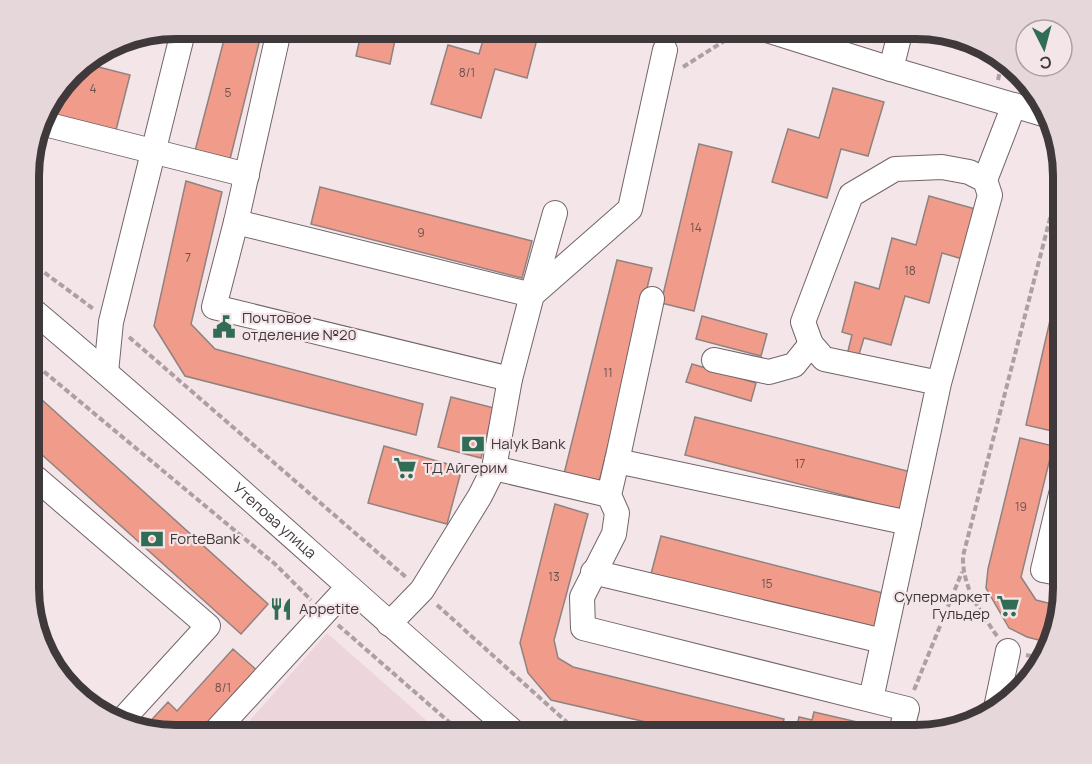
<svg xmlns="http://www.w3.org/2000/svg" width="1092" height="764" viewBox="0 0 1092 764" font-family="Manrope,sans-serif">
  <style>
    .built { fill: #edd5dc }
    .building { fill: #f19c8b; stroke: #90827f; stroke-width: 1.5 }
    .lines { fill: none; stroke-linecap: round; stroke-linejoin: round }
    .minor-casing { stroke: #726569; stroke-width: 26 }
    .path { stroke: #aca0a3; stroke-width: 4; stroke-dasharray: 6 3; stroke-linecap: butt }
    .minor { stroke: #fff; stroke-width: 24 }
    .labels { text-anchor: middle; stroke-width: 4.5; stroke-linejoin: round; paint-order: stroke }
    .number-label { font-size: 12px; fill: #6c524f }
    .poi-label { font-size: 15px; fill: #40393b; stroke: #f4e5e9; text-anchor: start }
    .street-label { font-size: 15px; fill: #40393b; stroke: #f4e5e9 }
    .rim { fill: none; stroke: #40393b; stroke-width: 8 }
  </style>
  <rect width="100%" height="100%" fill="#f4e5e9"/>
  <path class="built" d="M327 633 443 735H237Z"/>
  <path class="building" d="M573 32 570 42 538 35 527 78 495 69 481 118 431 104 448 45 479 54 485 33Z
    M361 34 395 40 390 64 356 56Z
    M261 35 230 159 195 151 225 36Z
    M83 63 130 75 116 130 45 113 48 103Z
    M833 88 884 102 868 156 841 149 827 198 772 182 788 129 819 138Z
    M699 144 732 152 694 311 661 303Z
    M186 181 222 192 191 324 215 349 423 404 416 435 185 376 154 326Z
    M320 187 532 241 522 278 311 224Z
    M929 196 979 210 966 260 942 253 929 303 905 296 891 345 864 338 857 361 846 359 852 335 842 332 855 282 879 289 892 238 916 245Z
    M617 260 652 268 598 486 563 478Z
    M1063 264V425L1061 433 1026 425Z
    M702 316 767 334 761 356 696 339Z
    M692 364 756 383 751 401 686 382Z
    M30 389 268 604 241 634 30 444Z
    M451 397 494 408 481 458 438 447Z
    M695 417 915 473 906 511 685 455Z
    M1020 438 1053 446 1021 577 1036 600 1060 606 1047 642 1027 637 1009 628 986 588 988 569Z
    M384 446 462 468 447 524 368 503Z
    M555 504 588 514 554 640 558 658 573 667 784 719 780 735H702L551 700 528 673 520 643Z
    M661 536 883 593 873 632 651 574Z
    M233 649 261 674 203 735 193 726 184 735H167L145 727 168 702 177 711Z
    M814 712 892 730 891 735H795L799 717 812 720Z"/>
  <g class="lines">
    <g class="minor-casing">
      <g id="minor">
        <path d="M901 29 891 69 1050 116"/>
        <path d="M767 30 891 69"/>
        <path d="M278 35 236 222 214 307 510 379"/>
        <path d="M41 123 247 175"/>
        <path d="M985 180 1014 105"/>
        <path d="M236 222 532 295 555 213"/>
        <path id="s1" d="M30 308C196 447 354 594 517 735"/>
        <path d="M714 360 769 372 794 365 811 344"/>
        <path d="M106 372 111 322 182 36"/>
        <path d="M617 461 652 299"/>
        <path d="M494 468 609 495"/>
        <path d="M30 473 208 626 123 719"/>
        <path d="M1063 486 1043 570 1063 574"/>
        <path d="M909 523 939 383 990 195 985 180 969 172 942 167 895 169 851 195 803 322 811 344 824 359 939 383"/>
        <path d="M593 572 883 641"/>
        <path d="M389 624 422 590 480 496 494 468 510 379 532 295 630 209 665 50"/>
        <path d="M871 699 909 523 617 461 609 495 617 513 614 534 582 597 583 628 907 709 900 735"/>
        <path d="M996 708 1008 651"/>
        <path d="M212 735 348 587"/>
      </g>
    </g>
    <path class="path" d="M683 67 740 31
      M998 80 1003 58
      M30 262 95 310
      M129 337 407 578
      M30 360 275 564 311 600
      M437 605 581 735
      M338 625 464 735
      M997 636C980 611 962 587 963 556L1063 168
      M1026 655 1040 658
      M914 690 962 572"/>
    <use href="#minor" class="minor"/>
  </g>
  <defs>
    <g id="civic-bare" transform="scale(1.8)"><path d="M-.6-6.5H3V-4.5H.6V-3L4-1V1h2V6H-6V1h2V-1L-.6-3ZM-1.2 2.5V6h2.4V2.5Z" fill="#316c55" stroke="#f4e5e9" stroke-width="2.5" paint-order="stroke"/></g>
    <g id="bank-bare" transform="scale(1.8)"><path d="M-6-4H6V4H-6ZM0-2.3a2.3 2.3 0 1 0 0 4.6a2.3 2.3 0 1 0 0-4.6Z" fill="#316c55" stroke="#f4e5e9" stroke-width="2.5" paint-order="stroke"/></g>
    <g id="supermarket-bare" transform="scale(1.8)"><path d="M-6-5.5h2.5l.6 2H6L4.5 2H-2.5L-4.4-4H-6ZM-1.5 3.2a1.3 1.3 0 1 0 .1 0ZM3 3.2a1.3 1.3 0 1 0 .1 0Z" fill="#316c55" stroke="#f4e5e9" stroke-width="2.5" paint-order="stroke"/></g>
    <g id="restaurant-bare" transform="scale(1.8)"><path d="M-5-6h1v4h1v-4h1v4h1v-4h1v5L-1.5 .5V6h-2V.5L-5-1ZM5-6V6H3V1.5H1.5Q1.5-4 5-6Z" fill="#316c55" stroke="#f4e5e9" stroke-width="2.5" paint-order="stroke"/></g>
  </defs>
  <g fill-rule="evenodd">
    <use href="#civic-bare" x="224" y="327"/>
    <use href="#bank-bare" x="473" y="444"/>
    <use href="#supermarket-bare" x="405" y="468"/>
    <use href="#bank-bare" x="152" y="539"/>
    <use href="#supermarket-bare" x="1008" y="606"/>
    <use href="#restaurant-bare" x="281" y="609"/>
  </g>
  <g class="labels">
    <g class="number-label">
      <text x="467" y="77">8/1</text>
      <text x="93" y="93">4</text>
      <text x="228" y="97">5</text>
      <text x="696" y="232">14</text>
      <text x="421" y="237">9</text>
      <text x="188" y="262">7</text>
      <text x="910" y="275">18</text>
      <text x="608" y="377">11</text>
      <text x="800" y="468">17</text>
      <text x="1021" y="511">19</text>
      <text x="554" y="581">13</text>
      <text x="767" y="588">15</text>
      <text x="223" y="692">8/1</text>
    </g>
    <g class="poi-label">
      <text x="242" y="323">Почтовое<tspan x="242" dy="17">отделение №20</tspan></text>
      <text x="491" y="449">Halyk Bank</text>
      <text x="423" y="473">ТД Айгерим</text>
      <text x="170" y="544">ForteBank</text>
      <text x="990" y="602" text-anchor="end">Супермаркет<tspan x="990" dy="17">Гульдер</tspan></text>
      <text x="299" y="614">Appetite</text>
    </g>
    <g class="street-label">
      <text dy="5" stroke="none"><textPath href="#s1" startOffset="324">Утепова улица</textPath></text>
    </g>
  </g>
  <path d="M0 0H1092V764H0ZM176 39H916A137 137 0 0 1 1053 176V588A137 137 0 0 1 916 725H176A137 137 0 0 1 39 588V176A137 137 0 0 1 176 39Z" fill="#e6d7db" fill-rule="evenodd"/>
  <path class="rim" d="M176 39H916A137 137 0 0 1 1053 176V588A137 137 0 0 1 916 725H176A137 137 0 0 1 39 588V176A137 137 0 0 1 176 39Z"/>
  <g transform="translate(1044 48) rotate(174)"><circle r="28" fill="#f4e5e9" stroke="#aca0a3" stroke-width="1.5"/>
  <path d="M0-4.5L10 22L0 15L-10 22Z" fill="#316c55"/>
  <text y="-9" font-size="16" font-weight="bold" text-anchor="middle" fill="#40393b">С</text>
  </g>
</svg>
